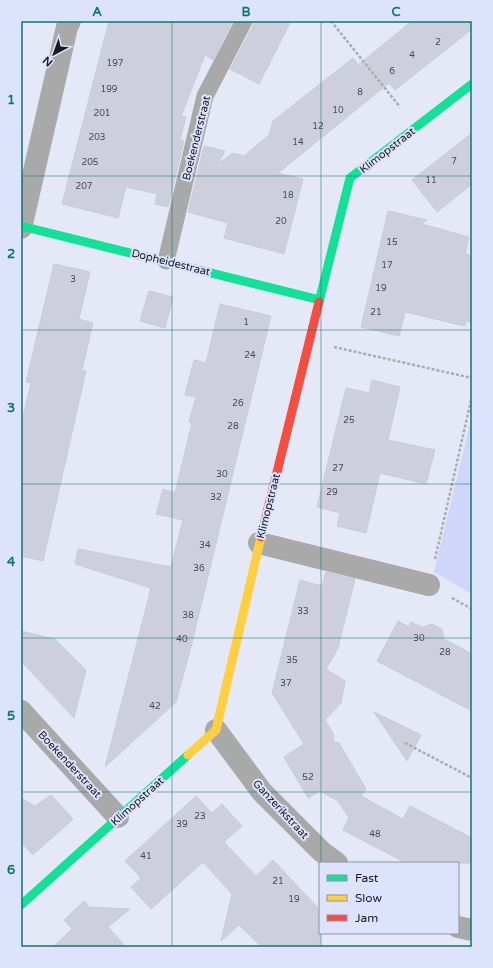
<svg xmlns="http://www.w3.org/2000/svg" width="493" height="968" viewBox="0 0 493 968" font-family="'Varela Round',sans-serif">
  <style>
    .green { fill: #cfd6fa }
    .building { fill: #cdd0dc; stroke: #c9cbd8 }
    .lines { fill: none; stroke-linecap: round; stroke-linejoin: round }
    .path { stroke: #aaacaf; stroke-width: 2.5; stroke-dasharray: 3 2; stroke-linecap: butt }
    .lane { stroke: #a8a9a8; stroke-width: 17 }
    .street { stroke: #a8a9a8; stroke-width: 22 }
    .fast { stroke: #16e098; stroke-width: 9 }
    .slow { stroke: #ffcf43; stroke-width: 9 }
    .jam { stroke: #f24e42; stroke-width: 9 }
    .grid { fill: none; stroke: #0f766e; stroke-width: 1; stroke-opacity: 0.55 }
    .labels { text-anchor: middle; stroke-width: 4; stroke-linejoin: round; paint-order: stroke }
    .number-label { font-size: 9px; fill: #464954 }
    .street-label { font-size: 11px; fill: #171924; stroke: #dee3fd }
    .neatline { fill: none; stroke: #0f766e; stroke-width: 1.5 }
    .grid-label { font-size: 13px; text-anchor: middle; font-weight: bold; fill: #0f766e }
  </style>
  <rect width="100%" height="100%" fill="#e5e8f6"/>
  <path class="green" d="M472 415V594L434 572Z"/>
  <path class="building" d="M109 21H233L213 60 205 55 181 116 186 117 180 140 184 141 168 207 155 204 157 194 126 187 118 218 62 204Z
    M254 21H291L259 84 230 69 253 26Z
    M412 21H472V29L395 90 389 83 278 173 303 179 284 254 224 238 228 223 188 212 204 146 225 151 218 164 233 153 244 156 269 135 273 121 353 58 358 65Z
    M472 133V184L437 212 412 180Z
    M388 211 427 220 422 224 469 237 465 254 472 256V322L466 321 465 326 405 312 399 336 361 327Z
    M54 264 90 272 79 319 93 323 82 370 86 371 43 561 21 556V425L31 383 26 382Z
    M149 291 173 297 165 328 140 321Z
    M220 304 271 316 191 647 176 702 105 767 151 588 75 564 78 549 171 567 183 520 156 514 163 489 175 493 192 423 189 422 196 397 185 395 194 360 206 363Z
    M372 380 400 387 388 440 435 450 426 484 380 473 366 533 337 526 340 513 317 507 346 388 369 393Z
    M326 572 355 579 338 648 326 669 345 681 341 703 325 720 334 735 333 741 339 743 366 789 361 796 403 819 410 806 472 838V863H406L343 830 349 818 338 801 320 791 308 798 284 757 304 744 272 693 300 580 322 586Z
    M398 621 409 627 411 622 422 627 432 624 442 629 444 639 472 654V711L377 661Z
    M21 631 55 639 86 670 74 718 21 661Z
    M374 712 421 735 407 761Z
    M51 795 73 819 33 855 21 842V798L35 806Z
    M196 796 212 813 222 804 242 826 224 842 256 876 273 860 320 910V947H262L239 925 221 941 232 894 203 862 151 909 131 887 141 878 125 861Z
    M84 901 89 907 130 909 108 927 126 947H53L72 929 64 920Z"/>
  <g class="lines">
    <path class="path" d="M331 21 400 107
      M334 347 472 378
      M435 559 472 396
      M452 598 472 609
      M405 743 472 778"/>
    <path class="lane" d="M166 261 205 96 244 21"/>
    <path class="street" d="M21 228 67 27 70 21
      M259 543 429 585
      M21 711 118 817
      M216 730 262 792 322 852 337 863
      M458 927 472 930"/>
    <path class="fast" d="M21 226 320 300
      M319 302 350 178 472 84
      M21 905 188 755"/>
    <path class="slow" d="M188 755 216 730 261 537"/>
    <path class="jam" d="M261 537 319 302"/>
  </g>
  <path class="grid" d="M172 21V947M321 21V863M21 176H472M21 330H472M21 484H472M21 638H472M21 792H472M321 933V947"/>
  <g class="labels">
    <g class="number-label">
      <text x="438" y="45">2</text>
      <text x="412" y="58">4</text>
      <text x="115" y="66">197</text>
      <text x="392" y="74">6</text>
      <text x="109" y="92">199</text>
      <text x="360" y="95">8</text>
      <text x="338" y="113">10</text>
      <text x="102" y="116">201</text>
      <text x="318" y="129">12</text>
      <text x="97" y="140">203</text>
      <text x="298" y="145">14</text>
      <text x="454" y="164">7</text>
      <text x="90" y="165">205</text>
      <text x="431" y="183">11</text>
      <text x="84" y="189">207</text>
      <text x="288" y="198">18</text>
      <text x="281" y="224">20</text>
      <text x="392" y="245">15</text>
      <text x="387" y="268">17</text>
      <text x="73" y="282">3</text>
      <text x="381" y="291">19</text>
      <text x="376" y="315">21</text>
      <text x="246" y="325">1</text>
      <text x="250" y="358">24</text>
      <text x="238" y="406">26</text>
      <text x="349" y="423">25</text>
      <text x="233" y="429">28</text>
      <text x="338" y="471">27</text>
      <text x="222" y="477">30</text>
      <text x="332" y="495">29</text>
      <text x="216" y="500">32</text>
      <text x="205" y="548">34</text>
      <text x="199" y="571">36</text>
      <text x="303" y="614">33</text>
      <text x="188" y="618">38</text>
      <text x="419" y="641">30</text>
      <text x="182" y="642">40</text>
      <text x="445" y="655">28</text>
      <text x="292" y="663">35</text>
      <text x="286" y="686">37</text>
      <text x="155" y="709">42</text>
      <text x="308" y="780">52</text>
      <text x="200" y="819">23</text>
      <text x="182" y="827">39</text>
      <text x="375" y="837">48</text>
      <text x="146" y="859">41</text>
      <text x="278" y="884">21</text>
      <text x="294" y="902">19</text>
    </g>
    <g class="street-label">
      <text transform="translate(196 138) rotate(-76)" y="4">Boekenderstraat</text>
      <text transform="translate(387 150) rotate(-38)" y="4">Klimopstraat</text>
      <text transform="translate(171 262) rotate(14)" y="4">Dopheidestraat</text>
      <text transform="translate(268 506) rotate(-76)" y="4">Klimopstraat</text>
      <text transform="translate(70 764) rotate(47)" y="4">Boekenderstraat</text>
      <text transform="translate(137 801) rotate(-42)" y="4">Klimopstraat</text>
      <text transform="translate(281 809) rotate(47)" y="4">Ganzerikstraat</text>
    </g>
  </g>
  <rect width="493" height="968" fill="none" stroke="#dee3fd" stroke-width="44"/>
  <rect x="319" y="862" width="140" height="72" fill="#dee3fd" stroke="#8e92a6"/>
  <rect x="327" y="875" width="20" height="6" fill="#16e098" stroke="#8e92a6"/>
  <text x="355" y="882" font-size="12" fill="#171924">Fast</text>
  <rect x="327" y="895" width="20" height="6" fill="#ffcf43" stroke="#8e92a6"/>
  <text x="355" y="902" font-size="12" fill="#171924">Slow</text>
  <rect x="327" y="915" width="20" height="6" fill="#f24e42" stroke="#8e92a6"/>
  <text x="355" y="922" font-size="12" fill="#171924">Jam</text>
  <g transform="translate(54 54) rotate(221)" stroke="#dee3fd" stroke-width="3" paint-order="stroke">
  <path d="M0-3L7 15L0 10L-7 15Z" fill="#171924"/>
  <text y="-6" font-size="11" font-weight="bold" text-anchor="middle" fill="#171924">N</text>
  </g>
  <rect x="22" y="22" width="449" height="924" class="neatline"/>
  <g class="grid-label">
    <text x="97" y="16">A</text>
    <text x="246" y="16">B</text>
    <text x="396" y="16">C</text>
    <text x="11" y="104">1</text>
    <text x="11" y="258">2</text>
    <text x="11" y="412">3</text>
    <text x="11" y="566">4</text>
    <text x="11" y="720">5</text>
    <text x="11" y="874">6</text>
  </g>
</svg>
